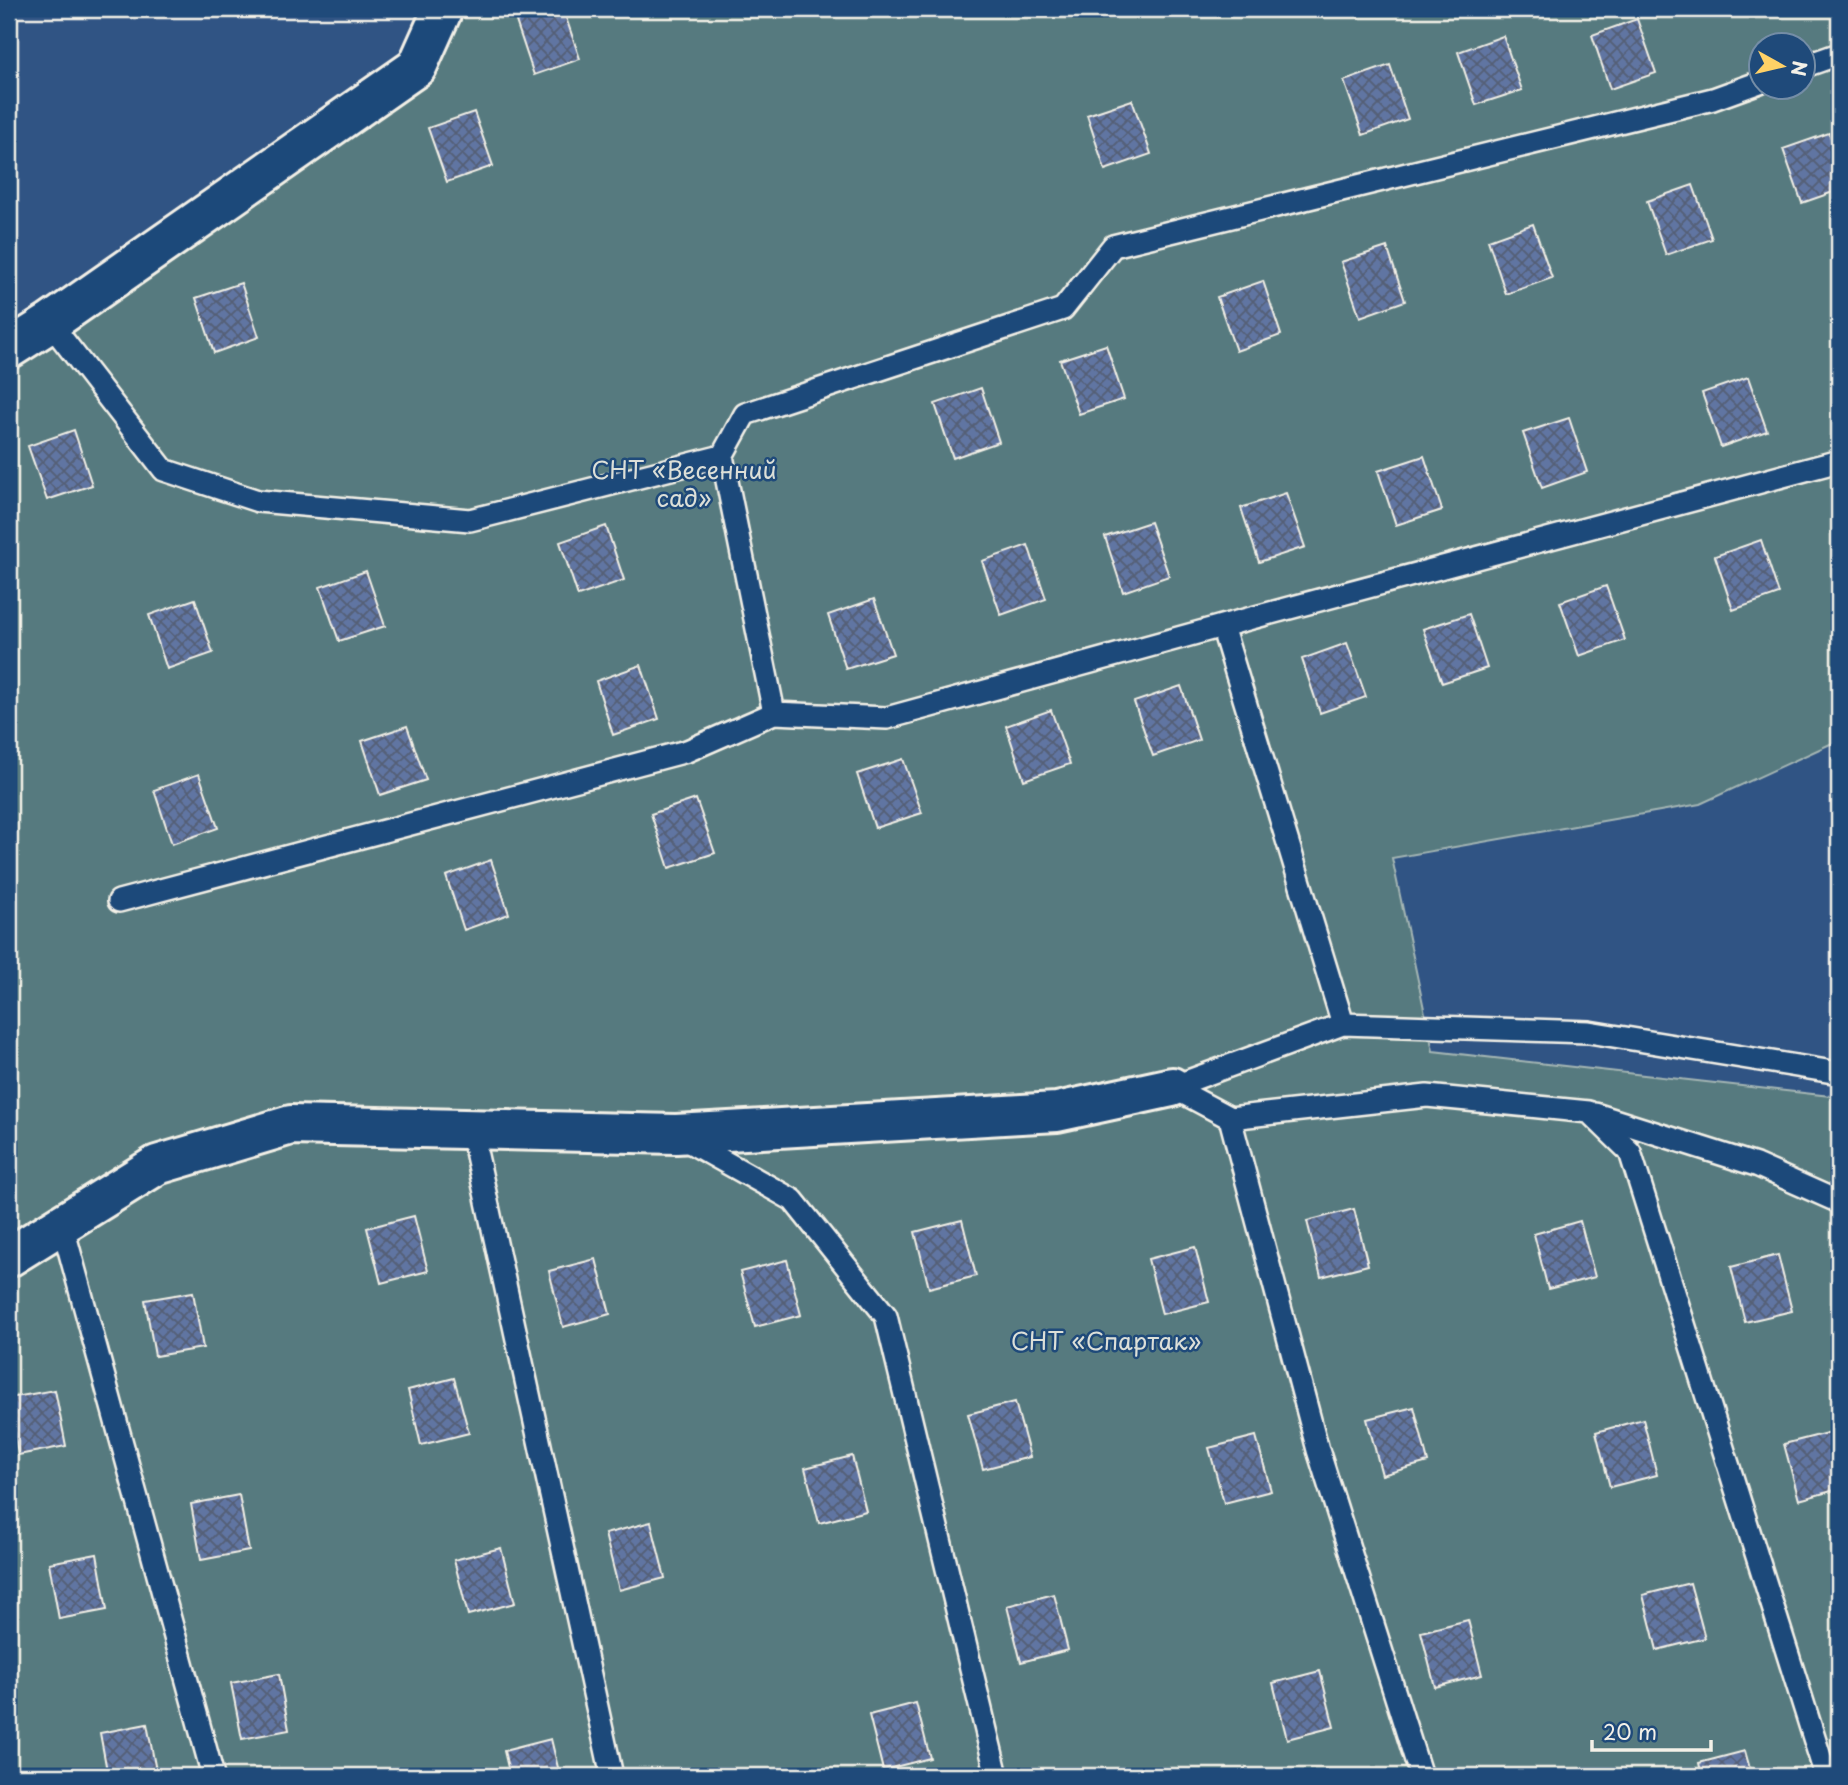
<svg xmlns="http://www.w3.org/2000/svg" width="1848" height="1785" viewBox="0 0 1848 1785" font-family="'Playpen Sans',sans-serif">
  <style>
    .garden { fill: #567a7f; stroke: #a5b6b4; stroke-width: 2; fill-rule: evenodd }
    .building { fill: url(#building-cross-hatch); stroke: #f4f1e8; stroke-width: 2 }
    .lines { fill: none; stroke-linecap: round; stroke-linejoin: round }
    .service-casing { stroke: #f4f1e8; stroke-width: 26 }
    .minor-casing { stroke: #f4f1e8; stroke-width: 44 }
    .service { stroke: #1f4a7a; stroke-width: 21 }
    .minor { stroke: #1f4a7a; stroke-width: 38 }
    .labels { text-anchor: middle; stroke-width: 5; stroke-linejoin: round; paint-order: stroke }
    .park-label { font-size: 24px; fill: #dcdfd8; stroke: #1f4a7a }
  </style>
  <defs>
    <pattern id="building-cross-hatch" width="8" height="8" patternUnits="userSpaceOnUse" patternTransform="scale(1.75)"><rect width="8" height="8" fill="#6075a2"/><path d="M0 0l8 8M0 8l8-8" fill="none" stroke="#545e74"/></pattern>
  </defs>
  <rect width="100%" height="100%" fill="#305484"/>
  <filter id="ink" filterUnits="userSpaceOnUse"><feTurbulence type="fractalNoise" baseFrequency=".0143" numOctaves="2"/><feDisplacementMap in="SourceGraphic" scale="14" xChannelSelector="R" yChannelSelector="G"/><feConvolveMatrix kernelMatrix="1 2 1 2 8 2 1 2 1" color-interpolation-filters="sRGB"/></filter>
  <g filter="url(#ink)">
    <path class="garden" d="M457 9H1839V740L1700 804 1392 858 1433 1051 1839 1097V1776H9V367L415 93ZM1760 46H1802V88H1760Z"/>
    <path class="building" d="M550 9H563L580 59 534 75 516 21Z
      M1637 19 1656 73 1610 89 1592 35Z
      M1503 36 1522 90 1476 105 1458 52Z
      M1390 65 1408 119 1363 135 1344 81Z
      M1132 100 1151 154 1105 170 1087 115Z
      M474 112 493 166 447 182 428 128Z
      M1829 133 1839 162V190L1802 203 1783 149Z
      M1693 185 1712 239 1666 255 1647 201Z
      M1533 224 1552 278 1506 294 1488 240Z
      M1387 247 1405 301 1360 317 1341 262Z
      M1263 281 1281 335 1236 351 1217 297Z
      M241 283 259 337 214 353 196 298Z
      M1106 345 1124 399 1079 414 1060 360Z
      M1748 377 1767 431 1721 447 1702 393Z
      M981 388 999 442 953 458 935 404Z
      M1569 418 1587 472 1542 488 1523 433Z
      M74 430 92 485 47 500 28 446Z
      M1424 456 1442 510 1396 525 1378 471Z
      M1286 493 1305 547 1259 562 1241 508Z
      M1150 522 1169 576 1123 592 1105 537Z
      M606 526 624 580 578 596 560 542Z
      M1761 540 1779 594 1733 610 1715 556Z
      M1028 545 1046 599 1001 615 982 561Z
      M366 571 385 626 339 641 320 587Z
      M1606 586 1625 640 1579 656 1560 602Z
      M195 599 213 653 167 669 149 615Z
      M874 599 893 654 846 669 828 615Z
      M1469 614 1487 668 1442 683 1423 629Z
      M1347 643 1366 697 1320 713 1302 659Z
      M641 665 659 719 613 735 596 681Z
      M1181 686 1199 740 1153 756 1134 702Z
      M1051 710 1070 764 1024 780 1006 726Z
      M407 726 426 780 380 795 362 741Z
      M903 759 922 813 875 828 857 774Z
      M199 774 218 828 172 844 154 790Z
      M696 799 715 853 669 868 651 814Z
      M491 860 509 914 464 930 446 876Z
      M1354 1209 1368 1265 1321 1277 1307 1221Z
      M414 1216 428 1271 381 1283 367 1228Z
      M962 1220 976 1276 929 1288 915 1232Z
      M1580 1221 1595 1277 1548 1289 1534 1234Z
      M1195 1247 1209 1302 1162 1314 1148 1259Z
      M1778 1255 1792 1311 1745 1322 1731 1267Z
      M596 1259 610 1314 563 1327 549 1271Z
      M787 1260 801 1315 755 1327 740 1272Z
      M193 1292 203 1348 155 1356 145 1300Z
      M454 1378 469 1433 421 1445 408 1390Z
      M55 1390 66 1446 18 1455 9 1398Z
      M1015 1402 1030 1457 983 1469 968 1414Z
      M1414 1407 1428 1462 1382 1475 1367 1419Z
      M1643 1419 1657 1475 1610 1487 1596 1432Z
      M1831 1432 1839 1463V1489L1799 1500 1784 1444Z
      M1256 1436 1271 1491 1224 1503 1209 1448Z
      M852 1456 866 1511 819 1523 805 1468Z
      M239 1495 249 1551 201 1560 191 1504Z
      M651 1522 665 1578 619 1590 605 1534Z
      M501 1548 515 1603 468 1615 454 1560Z
      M97 1554 107 1610 59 1619 49 1563Z
      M1690 1583 1705 1638 1657 1650 1643 1595Z
      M1054 1594 1068 1650 1021 1662 1007 1606Z
      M1468 1620 1482 1675 1435 1687 1421 1632Z
      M1320 1671 1334 1727 1287 1739 1273 1683Z
      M279 1674 289 1730 242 1739 231 1683Z
      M916 1703 930 1758 883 1770 869 1715Z
      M147 1724 157 1776H108L100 1733Z
      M551 1739 560 1776H510L504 1751Z
      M1745 1751 1752 1776H1702L1699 1763Z"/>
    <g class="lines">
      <g class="service-casing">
        <path id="service" d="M1802 67 1839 54
          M50 323 164 470 258 501 470 520 722 456 774 713 887 718 1222 626 1839 461
          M722 456 745 414 1063 309 1113 246 1713 99 1760 82
          M1222 626 1343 1024
          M119 901 687 751 774 713
          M1172 1087 1230 1118 1427 1096 1589 1112 1630 1152 1826 1776
          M1172 1087 1343 1024 1589 1032 1839 1073
          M1595 1114 1756 1165 1839 1202
          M1230 1118 1318 1450 1421 1776
          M471 1128 612 1776
          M684 1139 793 1200 886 1316 997 1776
          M62 1224 213 1776"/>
      </g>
      <g class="minor-casing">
        <path id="minor" d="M9 349 50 323 417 67 443 9
          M9 1257 157 1165 291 1125 676 1134 1057 1112 1172 1087"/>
      </g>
      <use href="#service" class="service"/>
      <use href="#minor" class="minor"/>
    </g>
  </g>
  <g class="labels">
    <g class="park-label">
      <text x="684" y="479">СНТ «Весенний<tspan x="684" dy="28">сад»</tspan></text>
      <text x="1106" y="1350">СНТ «Спартак»</text>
    </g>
  </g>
  <rect width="1848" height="1785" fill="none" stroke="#1f4a7a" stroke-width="35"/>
  <rect x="18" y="18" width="1813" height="1750" fill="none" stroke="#f4f1e8" stroke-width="2.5" filter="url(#ink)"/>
  <g transform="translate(1782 66) rotate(98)"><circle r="33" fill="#1f4a7a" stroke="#748da6" stroke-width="2"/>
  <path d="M0-5L12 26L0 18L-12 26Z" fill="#ffd166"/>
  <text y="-10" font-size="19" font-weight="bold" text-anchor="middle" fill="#f4f1e8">N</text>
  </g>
  <path d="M1592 1740v10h119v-10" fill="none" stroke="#f4f1e8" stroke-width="3.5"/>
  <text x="1603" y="1740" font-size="21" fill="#f4f1e8" stroke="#1f4a7a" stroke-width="5" paint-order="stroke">20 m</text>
</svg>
